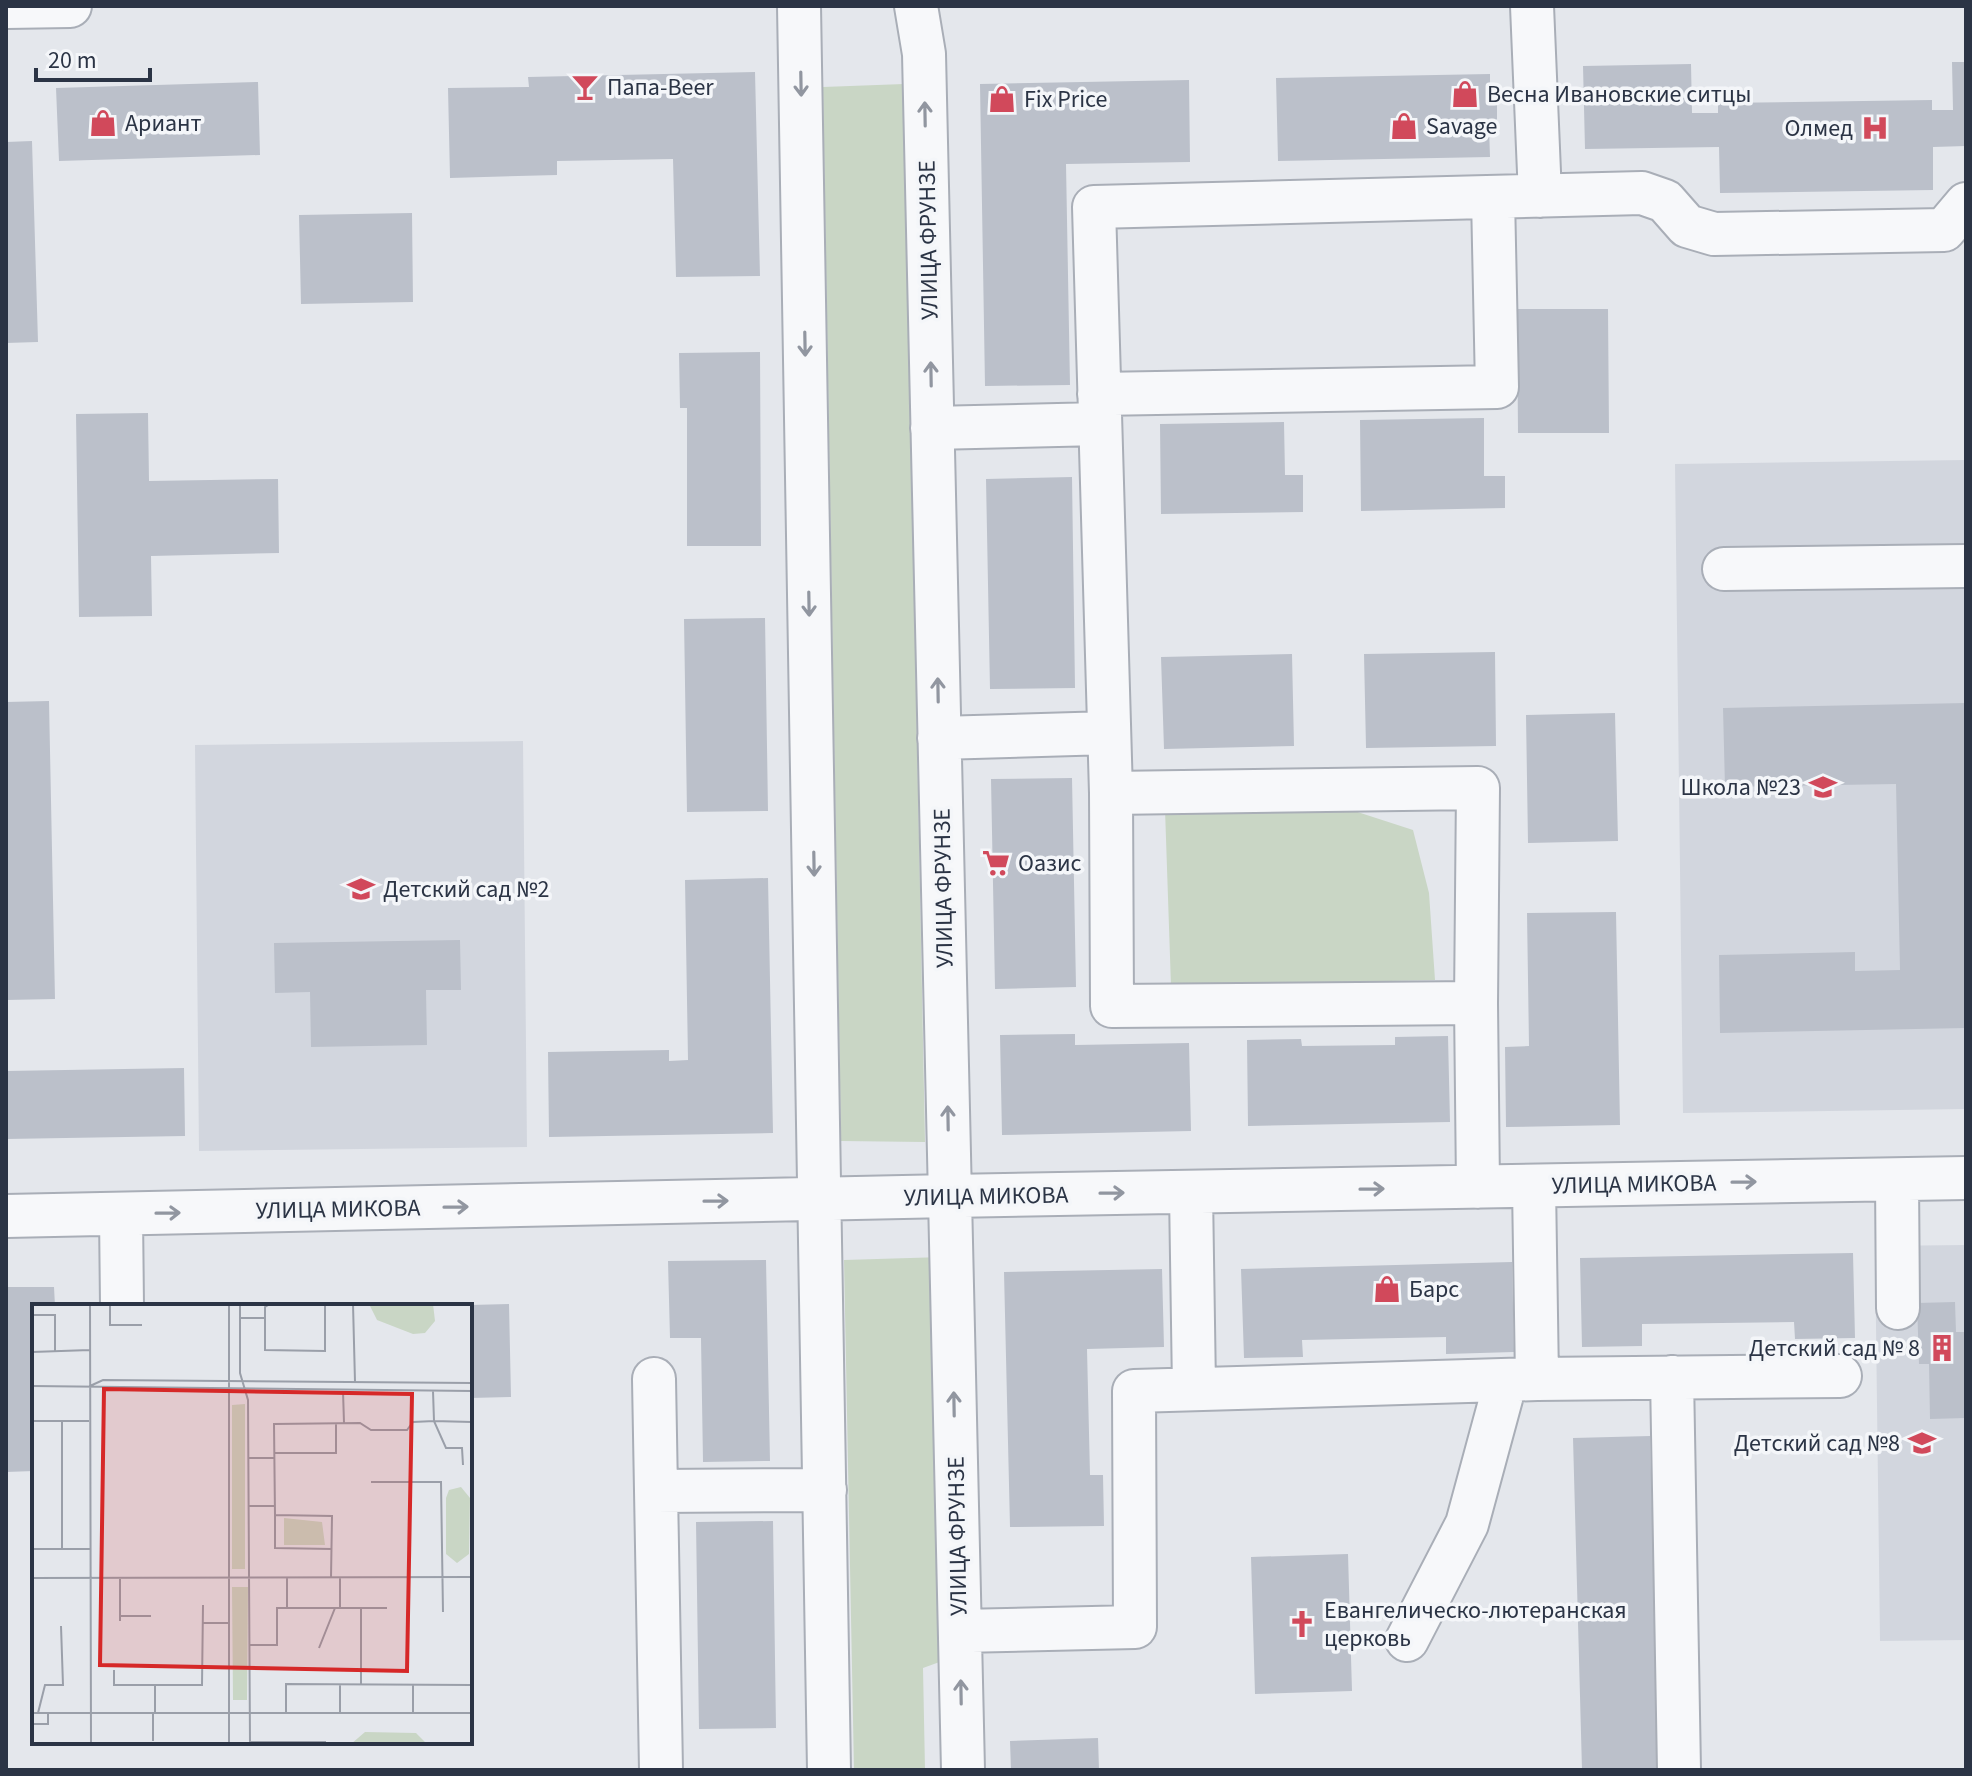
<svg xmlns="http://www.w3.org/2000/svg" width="1972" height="1776" viewBox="0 0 1972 1776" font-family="'Source Sans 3',sans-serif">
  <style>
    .built { fill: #d2d6de }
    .green { fill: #c9d6c5 }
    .building { fill: #bbc0ca }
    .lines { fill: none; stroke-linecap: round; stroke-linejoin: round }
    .minor-casing { stroke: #a9aeb7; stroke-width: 46 }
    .minor { stroke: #f7f8fa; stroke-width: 42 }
    .oneway { stroke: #9196a0 }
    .labels { text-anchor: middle; stroke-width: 7; stroke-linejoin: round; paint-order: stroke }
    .poi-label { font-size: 24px; fill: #2b3445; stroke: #f4f6f9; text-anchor: start }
    .street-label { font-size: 24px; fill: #2b3445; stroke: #f4f6f9 }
    .inset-road { fill: none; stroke: #9a9fa9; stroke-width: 2 }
    .view { fill: #d62828; fill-opacity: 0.15; stroke: #d62828; stroke-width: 4 }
    .inset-edge { fill: none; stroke: #2b3445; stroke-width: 4 }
  </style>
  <rect width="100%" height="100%" fill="#e4e7ec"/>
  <path class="built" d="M1966 460V1109L1683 1113 1675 464Z
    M523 741 527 1147 199 1151 195 745Z
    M1966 1245V1640L1880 1641 1875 1246Z"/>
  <path class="green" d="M904 84 925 1142 841 1141 823 87Z
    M1339 806 1413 830 1429 893 1435 980 1171 986 1165 809Z
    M943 1257 945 1660 923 1668 925 1770H854L844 1260Z"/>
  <path class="building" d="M1952 62H1966V146L1933 147V190L1720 193 1719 147 1585 149 1583 66 1691 64 1692 113H1718V103L1932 100V110H1953Z
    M755 72 760 276 676 277 673 159 557 161V175L450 178 448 88 529 87 528 77Z
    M1490 74V94L1497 100V119L1489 127 1490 157 1278 161 1276 78Z
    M1189 80 1190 162 1066 164 1070 385 985 386 980 84Z
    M258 82 260 155 59 161 56 88Z
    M32 141 38 342 6 343V142Z
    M412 213 413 302 301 304 299 215Z
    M1517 309H1608L1609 433H1518Z
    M760 352 761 546H687V408H680L679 353Z
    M148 413 149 481 278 479 279 553 151 556 152 616 79 617 76 414Z
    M1484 418V476H1505V508L1361 511 1360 420Z
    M1284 422 1285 475H1303V512L1161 514 1160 424Z
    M1072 477 1075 688 990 689 986 479Z
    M765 618 768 811 687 812 684 619Z
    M1495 652 1496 746 1366 748 1364 654Z
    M1292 654 1294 746 1164 749 1161 657Z
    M49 701 55 999 6 1000V702Z
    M1966 703V1028L1720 1033 1719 955 1855 952V971L1900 970 1896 784 1725 787 1723 708Z
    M1615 713 1618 841 1528 843 1526 715Z
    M1072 778 1076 987 995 989 991 779Z
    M768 878 773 1133 549 1137 548 1052 669 1050V1061L688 1060 685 880Z
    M1616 912 1620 1125 1506 1127 1505 1047 1529 1046 1527 913Z
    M460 940 461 990H426L427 1045 311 1047 310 992 275 993 274 943Z
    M1075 1034V1045L1189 1043 1191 1131 1002 1135 1000 1035Z
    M1448 1036 1450 1122 1248 1126 1247 1040 1301 1039 1302 1046 1395 1045V1037Z
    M184 1068 185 1136 6 1139V1071Z
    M1853 1253 1855 1338 1795 1339 1794 1322 1642 1324V1346L1582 1347 1580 1258Z
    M766 1260 770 1461 703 1462 701 1338H670L668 1261Z
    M1512 1262 1514 1352 1446 1354V1337L1302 1340 1303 1357 1244 1358 1241 1269Z
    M1162 1269 1164 1347 1087 1349 1090 1475H1103L1104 1526 1010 1527 1004 1272Z
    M6 1287H54L55 1306H34V1471L6 1472Z
    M1955 1302 1956 1332H1966V1418L1930 1419 1929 1364H1919L1917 1303Z
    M509 1304 511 1397 470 1398V1305Z
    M1650 1436 1659 1770H1582L1573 1438Z
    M773 1521 776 1728 699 1729 696 1522Z
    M1348 1554 1352 1691 1255 1694 1251 1557Z
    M1098 1738 1099 1770H1011L1010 1741Z"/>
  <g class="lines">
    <g class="minor-casing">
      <path id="minor" d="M799 6 829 1770
        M916 6 924 54 963 1770
        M1532 6 1540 196
        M6 7 70 6
        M1099 394 1497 387 1493 197
        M932 428 1100 424
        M1724 569 1966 566
        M939 738 1109 733
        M1111 793 1094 207 1642 193 1665 201 1687 226 1714 234 1944 230 1966 204
        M1476 1003 1112 1006 1111 793 1478 788 1476 1003 1478 1187
        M1897 1180 1898 1308
        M1534 1186 1537 1379 1840 1376
        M1191 1192 1194 1388
        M121 1214 122 1306
        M6 1216 950 1196 1966 1178
        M1672 1377 1679 1770
        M654 1379 661 1770
        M656 1491 825 1490
        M960 1631 1135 1627 1134 1391 1537 1379
        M1407 1640 1467 1524 1506 1380"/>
    </g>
    <use href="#minor" class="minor"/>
  </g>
  <defs><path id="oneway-shaft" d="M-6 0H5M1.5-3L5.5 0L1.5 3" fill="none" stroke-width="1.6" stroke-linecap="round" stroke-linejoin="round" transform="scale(2)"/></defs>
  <g class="oneway">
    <use href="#oneway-shaft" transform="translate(801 84) rotate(89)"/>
    <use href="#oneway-shaft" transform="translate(925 114) rotate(-91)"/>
    <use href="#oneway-shaft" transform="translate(805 344) rotate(89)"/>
    <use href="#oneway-shaft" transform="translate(931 374) rotate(-91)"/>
    <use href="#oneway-shaft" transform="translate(809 604) rotate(89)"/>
    <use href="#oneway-shaft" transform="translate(938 690) rotate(-91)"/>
    <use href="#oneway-shaft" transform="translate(814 864) rotate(89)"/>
    <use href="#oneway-shaft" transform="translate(948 1118) rotate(-91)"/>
    <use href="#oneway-shaft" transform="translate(1744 1182) rotate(-1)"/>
    <use href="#oneway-shaft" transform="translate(1372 1189) rotate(-1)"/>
    <use href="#oneway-shaft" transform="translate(1112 1193) rotate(-1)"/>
    <use href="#oneway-shaft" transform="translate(716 1201) rotate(-1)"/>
    <use href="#oneway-shaft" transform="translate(456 1207) rotate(-1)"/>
    <use href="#oneway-shaft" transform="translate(168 1213) rotate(-1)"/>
    <use href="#oneway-shaft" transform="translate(954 1404) rotate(-91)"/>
    <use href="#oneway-shaft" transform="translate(961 1692) rotate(-91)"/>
  </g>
  <defs>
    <g id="bar-bare" transform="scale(2.16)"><path d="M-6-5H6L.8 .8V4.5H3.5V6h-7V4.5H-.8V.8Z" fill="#d1495b" stroke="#f4f6f9" stroke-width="2.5" paint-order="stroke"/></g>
    <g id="shop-bare" transform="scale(2.16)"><path d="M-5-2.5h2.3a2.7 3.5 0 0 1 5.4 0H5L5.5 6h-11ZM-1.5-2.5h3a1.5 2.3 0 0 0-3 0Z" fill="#d1495b" stroke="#f4f6f9" stroke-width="2.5" paint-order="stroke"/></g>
    <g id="hospital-bare" transform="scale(2.16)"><path d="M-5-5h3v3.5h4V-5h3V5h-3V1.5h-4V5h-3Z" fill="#d1495b" stroke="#f4f6f9" stroke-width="2.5" paint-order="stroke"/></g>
    <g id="school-bare" transform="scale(2.16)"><path d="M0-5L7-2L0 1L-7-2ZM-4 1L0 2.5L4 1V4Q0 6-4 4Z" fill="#d1495b" stroke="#f4f6f9" stroke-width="2.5" paint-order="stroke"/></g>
    <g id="supermarket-bare" transform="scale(2.16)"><path d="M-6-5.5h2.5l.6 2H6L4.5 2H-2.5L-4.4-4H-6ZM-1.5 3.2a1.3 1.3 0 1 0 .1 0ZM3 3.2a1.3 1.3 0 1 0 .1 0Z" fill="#d1495b" stroke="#f4f6f9" stroke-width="2.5" paint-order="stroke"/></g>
    <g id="building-bare" transform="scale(2.16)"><path d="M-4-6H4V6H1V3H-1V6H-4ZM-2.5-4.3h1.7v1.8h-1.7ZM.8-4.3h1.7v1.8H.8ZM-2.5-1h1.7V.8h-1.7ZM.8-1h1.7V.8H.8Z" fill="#d1495b" stroke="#f4f6f9" stroke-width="2.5" paint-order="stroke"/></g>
    <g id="church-bare" transform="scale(2.16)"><path d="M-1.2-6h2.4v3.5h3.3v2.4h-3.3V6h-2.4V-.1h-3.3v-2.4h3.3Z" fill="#d1495b" stroke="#f4f6f9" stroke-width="2.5" paint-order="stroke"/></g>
  </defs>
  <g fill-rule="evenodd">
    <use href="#bar-bare" x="585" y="87"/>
    <use href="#shop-bare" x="1465" y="94"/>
    <use href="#shop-bare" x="1002" y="99"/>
    <use href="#shop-bare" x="103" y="123"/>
    <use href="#shop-bare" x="1404" y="126"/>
    <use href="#hospital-bare" x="1875" y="128"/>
    <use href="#school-bare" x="1823" y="787"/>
    <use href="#supermarket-bare" x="996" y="863"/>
    <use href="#school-bare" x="361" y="889"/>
    <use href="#shop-bare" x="1387" y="1289"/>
    <use href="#building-bare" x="1942" y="1348"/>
    <use href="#school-bare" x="1922" y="1443"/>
    <use href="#church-bare" x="1302" y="1624"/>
  </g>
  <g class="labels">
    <g class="poi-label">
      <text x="607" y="95">Папа-Beer</text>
      <text x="1487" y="102">Весна Ивановские ситцы</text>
      <text x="1024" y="107">Fix Price</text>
      <text x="125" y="131">Ариант</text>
      <text x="1426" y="134">Savage</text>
      <text x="1853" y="136" text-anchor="end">Олмед</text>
      <text x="1801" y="795" text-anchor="end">Школа №23</text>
      <text x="1018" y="871">Оазис</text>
      <text x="383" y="897">Детский сад №2</text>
      <text x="1409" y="1297">Барс</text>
      <text x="1920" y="1356" text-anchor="end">Детский сад № 8</text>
      <text x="1900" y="1451" text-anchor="end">Детский сад №8</text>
      <text x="1324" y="1618">Евангелическо-лютеранская<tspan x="1324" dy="28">церковь</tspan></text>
    </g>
    <g class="street-label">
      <text transform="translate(928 240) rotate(-91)" y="8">УЛИЦА ФРУНЗЕ</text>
      <text transform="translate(943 888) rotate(-91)" y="8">УЛИЦА ФРУНЗЕ</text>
      <text transform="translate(1634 1184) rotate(-1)" y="8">УЛИЦА МИКОВА</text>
      <text transform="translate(986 1196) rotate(-1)" y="8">УЛИЦА МИКОВА</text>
      <text transform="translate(338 1209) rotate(-1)" y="8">УЛИЦА МИКОВА</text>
      <text transform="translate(957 1536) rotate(-91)" y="8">УЛИЦА ФРУНЗЕ</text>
    </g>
  </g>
  <g transform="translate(32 1304)">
    <rect width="440" height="440" fill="#e4e7ec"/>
    <path d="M337 0H401L403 17 393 29 381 30 345 16ZM213 100V265H200V101ZM429 183 438 194 437 250 425 259 414 250V194L417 186ZM252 214 290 218 293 241H252ZM200 283H216L215 396H201ZM333 428 384 429 395 440H319Z" fill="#c9d6c5"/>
    <path class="inset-road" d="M58 0 59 440M78 0V21H110M208 0V69L216 96 218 440M238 0 233 3V46L293 47V0M321 0 323 78M0 11H23V48M208 14H233M0 48 58 46M0 82 440 87M58 82 71 76 440 79M311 87 312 119M401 87 402 117 440 118M0 117H57M30 117V245M243 149H304V120M216 154H243M339 178H409L411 308M217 202H243M243 211 242 120 328 119 339 126H375L381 118 402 117 414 144H430L431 161M0 245H58M0 274 440 273M299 274 300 212 243 211V244L300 245M308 274V304H355M255 304V274M88 312H119M88 317V274M171 319H197M217 341H245V304H308M287 344 303 304M82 366V381H170L171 301M123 381V409M329 381V304M0 409H440M6 409 13 381H31L29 322M121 409V437M254 409V380L440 381M308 409V380M381 409V381M0 420H16V409M218 438H294M88 440H170M197 440V0"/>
    <path class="view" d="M72 85 380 90 375 367 68 361Z"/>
    <rect width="440" height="440" class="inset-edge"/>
  </g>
  <rect width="1972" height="1776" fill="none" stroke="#2b3445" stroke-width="16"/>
  <path d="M36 68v12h114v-12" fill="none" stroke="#2b3445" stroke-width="4"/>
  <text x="48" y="68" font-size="24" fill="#2b3445" stroke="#f4f6f9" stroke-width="6" paint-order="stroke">20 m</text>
</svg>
